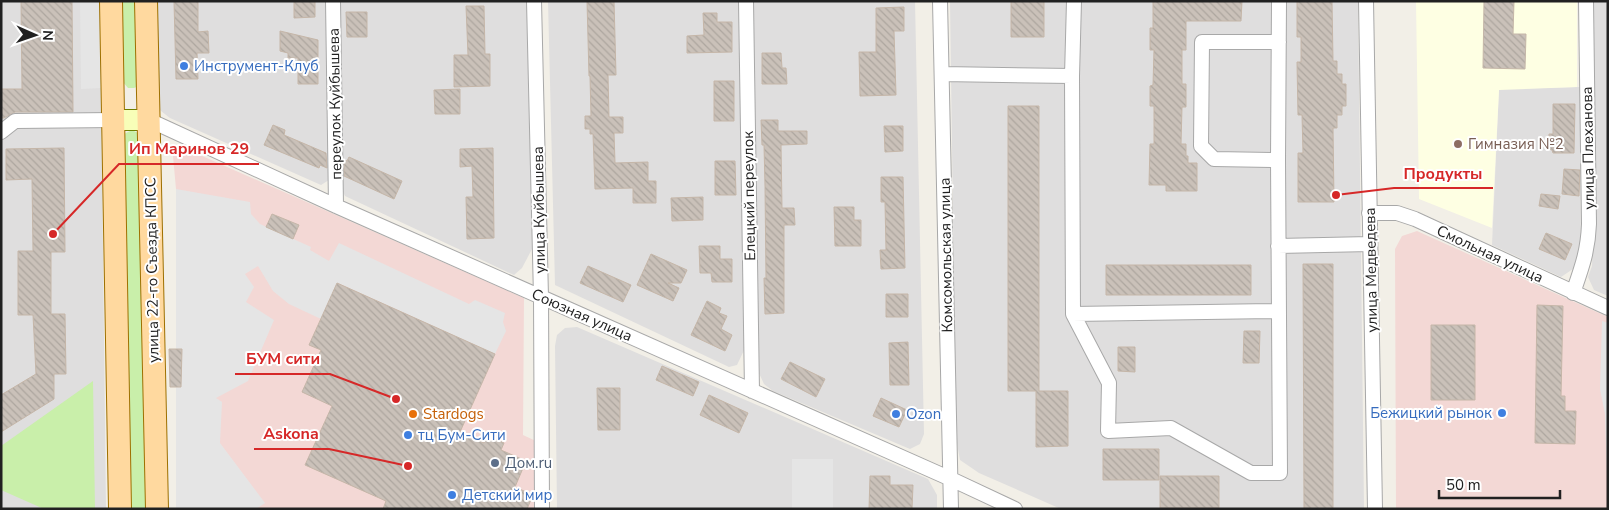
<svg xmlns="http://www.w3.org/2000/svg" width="1609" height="510" viewBox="0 0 1609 510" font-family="'Nunito Sans',sans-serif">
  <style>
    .residential { fill: #dfdede }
    .commercial { fill: #f3d8d5 }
    .education { fill: #feffe3 }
    .grass { fill: #c9efaa }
    .parking { fill: #e5e5e5 }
    .building { fill: url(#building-back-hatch); stroke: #c5b6a8 }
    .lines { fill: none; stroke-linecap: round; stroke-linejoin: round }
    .minor-casing { stroke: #a8a8a8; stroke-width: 16 }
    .secondary-casing { stroke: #6d8000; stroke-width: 22 }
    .primary-casing { stroke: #9e7000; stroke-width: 24 }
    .minor { stroke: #fff; stroke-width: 14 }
    .secondary { stroke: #f8feb8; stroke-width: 20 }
    .primary { stroke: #ffd99f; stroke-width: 22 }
    .shop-dot { fill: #3f7fe0; stroke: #fff; stroke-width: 2 }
    .education-dot { fill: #8d6e63; stroke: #fff; stroke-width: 2 }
    .food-dot { fill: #e8710a; stroke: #fff; stroke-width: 2 }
    .service-dot { fill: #5c6f8a; stroke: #fff; stroke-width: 2 }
    .labels { text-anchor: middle; stroke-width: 4; stroke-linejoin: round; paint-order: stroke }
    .shop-label { font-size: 15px; fill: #366cbe; stroke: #fff; text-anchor: start }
    .street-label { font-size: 15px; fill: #212121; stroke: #fff }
    .education-label { font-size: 15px; fill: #785e54; stroke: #fff; text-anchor: start }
    .food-label { font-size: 15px; fill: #c56008; stroke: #fff; text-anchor: start }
    .service-label { font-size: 15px; fill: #4e5e75; stroke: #fff; text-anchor: start }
    .leader { fill: none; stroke: #d62828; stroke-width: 2 }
    .callout-dot { fill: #d62828; stroke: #fff; stroke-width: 2 }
    .callout-label { font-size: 16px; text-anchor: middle; font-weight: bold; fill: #d62828; stroke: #fff; stroke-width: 4; stroke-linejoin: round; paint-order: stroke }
  </style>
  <defs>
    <pattern id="building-back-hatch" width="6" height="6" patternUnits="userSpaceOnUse" patternTransform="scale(1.25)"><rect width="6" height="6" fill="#cac1b9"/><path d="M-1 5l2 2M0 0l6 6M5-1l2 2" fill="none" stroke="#ada69f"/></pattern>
  </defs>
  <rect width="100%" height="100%" fill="#f2efe7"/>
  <path class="residential" d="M1 1H100L106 509H1Z
    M152 1H327L330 169 329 180 321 185 170 118 161 111 154 102Z
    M337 1H527L532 249 522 268 514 275 345 196 340 186Z
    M548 1H742L747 344 737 365 729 367 555 285Z
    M752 1H915L924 434 920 444 910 449 773 391 764 384 758 371Z
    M950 1H1358L1364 509H1061L979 473 960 460 956 438Z
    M1592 1H1608V296L1594 290 1588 277 1592 266 1594 213Z
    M1580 87 1581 257 1573 269 1561 277 1492 245 1499 89Z
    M577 327 928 479 937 495V509H557L555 346 557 335 565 328Z"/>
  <path class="commercial" d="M175 144 524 298 523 435 538 442 539 509H176V189L173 156Z
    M1417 231 1608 317V509H1396L1395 249 1402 236Z"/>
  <path class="education" d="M1416 1H1577V87L1499 90 1492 228 1419 199Z"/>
  <path class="grass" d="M120 1H139V86L134 88H128L123 82Z
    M132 130 138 133 147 509H129L124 134Z
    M93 381 95 509H44L1 490V446Z"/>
  <path class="parking" d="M80 1H100L101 88 81 89Z
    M176 189 250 202 251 214 260 224 311 247 310 250 329 261 339 243 469 304 475 300 505 313 503 322 506 331 495 354 338 283 321 319 289 304 273 291 258 266 245 274 254 287 246 302 274 320 248 381 216 398 222 402 220 443 265 503 256 509H176Z
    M1602 321 1608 323V509L1605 414 1600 389Z
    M792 459H833V509H792Z"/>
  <path class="building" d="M21 1H72L73 112H15L4 118H1V89H22Z
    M174 1H198V32L208 31 209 53H197L198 79H176Z
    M294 1H315V17L294 18Z
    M587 1H614L616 75H608L609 117H623V133H614L615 163 648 162V181H656V203H633V188L595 189 593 134H590V129H585V116H591L590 76H589Z
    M1011 1H1044V37H1011Z
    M1153 1H1242L1241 21H1186V50H1182V84H1186V107H1182L1181 144H1186V156H1188V163H1197V191H1166V185H1149L1150 144H1154V106H1150V86L1153 85 1154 50H1150V28H1153Z
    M1297 1H1332L1333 61H1337V74H1342V84H1346V106H1342V115H1337V128H1333L1334 202H1298V153H1303L1302 115H1298L1297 62H1301V37H1297Z
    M1484 1H1514L1513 34H1526L1525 69 1483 68Z
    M466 6H484L485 54H490V86L454 87V55H468Z
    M904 7V31H894L896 95 860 96 859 52H876V8Z
    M346 12H367V37H347Z
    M703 13H717V22H732V52L687 53V36L704 35Z
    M280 31 318 40V84H298V58H288V53L280 51Z
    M762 53H781L782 68H786L787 84H762Z
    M714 81H734V121H714Z
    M460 89V114H435L434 90Z
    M1553 104H1575L1574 153H1553L1552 150 1549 149V134H1553Z
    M1008 106H1039V391H1068V446L1036 447V391H1008Z
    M761 120H778V131H807V144L781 145 782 208H794L795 225H784V313L765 314 764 278H766L765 186 764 145H762Z
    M273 125 285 130 284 135 326 153 327 168 320 165 319 168 264 145Z
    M884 126H903V151L885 152Z
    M64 148 65 252H51V314H65L66 374H54V399L1 432V395L36 374 33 315H18V251H33L32 179 6 180V149Z
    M493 148 494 238 467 239 466 197H473L472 166 460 167V149Z
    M349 157 402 181 394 199 344 176V160L347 161Z
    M715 161H735L736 195H715Z
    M1564 169 1580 170 1579 196 1562 194Z
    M881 177H903L905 268 881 269 880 250H886L885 202H881Z
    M1541 194 1560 196 1558 209 1539 206Z
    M703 197V220L672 221 671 198Z
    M834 207H854V220H861V246H835Z
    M272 214 299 225 293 239 266 227Z
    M1546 233 1572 244 1565 260 1539 249Z
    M699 246H720V259H732V282H712L711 273H700Z
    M651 254 687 270 681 283H668L679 288 673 301 637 285Z
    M1303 264H1333V509H1304Z
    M1106 265H1251V295H1106Z
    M588 266 631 285 623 302 580 283Z
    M337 283 495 354 460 432 484 443 487 435 504 443 501 450 526 461 515 487 533 495 527 509H383L386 501 305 465 332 406 302 392 321 350 309 345Z
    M886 294H908V317H886Z
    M707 301 721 308 719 313 727 316 721 329 732 335 725 351 691 335Z
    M1537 305 1563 306 1561 396H1565V411H1576L1575 444 1535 443Z
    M1431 325H1475V400H1431Z
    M1244 331H1260L1259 363H1243Z
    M908 342 909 385H890L889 343Z
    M1118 347H1135V372L1118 371Z
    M169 349H182L181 387H170Z
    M790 362 825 379 816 397 781 379Z
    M662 366 699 382 693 396 656 380Z
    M597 388H620V430H598Z
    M709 395 748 413 739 433 700 415Z
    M881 398 907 410 899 427 873 416Z
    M1103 449H1159V480H1103Z
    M870 476H890V485H913L912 509H869Z
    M1160 476H1219V508H1160Z"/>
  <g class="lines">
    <g class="minor-casing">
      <path id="minor" d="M333 1 336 206
        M534 1 541 297 542 509
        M746 1 752 391
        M940 1 951 509
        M1366 1 1375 509
        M942 74 1072 76 1073 314 1279 311
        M1072 76 1074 1
        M149 120 336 206 951 479 1015 509
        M1 132 15 121 114 120
        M1278 160 1214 159 1201 146 1202 42H1279
        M1369 213H1397L1415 219 1608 308
        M1278 246 1370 244
        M1573 293C1582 267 1588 251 1589 224L1586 1
        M1073 314 1109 383 1108 431 1171 428 1251 473H1280L1278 160 1279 1"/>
    </g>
    <g class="secondary-casing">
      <path id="secondary" d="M114 120H149"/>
    </g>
    <g class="primary-casing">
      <path id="primary" d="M111 1 120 509
        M146 1 157 509"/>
    </g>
    <use href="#minor" class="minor"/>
    <use href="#secondary" class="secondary"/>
    <use href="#primary" class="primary"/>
  </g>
  <g class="shop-dot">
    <circle cx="184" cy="66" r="5"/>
    <circle cx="1502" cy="413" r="5"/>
    <circle cx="896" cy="414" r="5"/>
    <circle cx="408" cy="435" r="5"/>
    <circle cx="452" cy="495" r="5"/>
  </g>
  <circle class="education-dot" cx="1458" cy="144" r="5"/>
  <circle class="food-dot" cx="413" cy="414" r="5"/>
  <circle class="service-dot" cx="495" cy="463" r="5"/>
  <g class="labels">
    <g class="shop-label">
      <text x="194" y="71">Инструмент-Клуб</text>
      <text x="1492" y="418" text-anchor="end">Бежицкий рынок</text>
      <text x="906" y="419">Ozon</text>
      <text x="418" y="440">тц Бум-Сити</text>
      <text x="462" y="500">Детский мир</text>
    </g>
    <g class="street-label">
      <text transform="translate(335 104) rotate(-91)" y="5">переулок Куйбышева</text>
      <text transform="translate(1588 148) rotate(-91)" y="5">улица Плеханова</text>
      <text transform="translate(749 196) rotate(-91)" y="5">Елецкий переулок</text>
      <text transform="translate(539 210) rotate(-91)" y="5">улица Куйбышева</text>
      <text transform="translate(1490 254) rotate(25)" y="5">Смольная улица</text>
      <text transform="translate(946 255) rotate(-91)" y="5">Комсомольская улица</text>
      <text transform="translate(152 270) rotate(-91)" y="5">улица 22-го Съезда КПСС</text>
      <text transform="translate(1371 270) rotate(-91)" y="5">улица Медведева</text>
      <text transform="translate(582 315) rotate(24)" y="5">Союзная улица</text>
    </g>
    <g class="education-label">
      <text x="1468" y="149">Гимназия №2</text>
    </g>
    <g class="food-label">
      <text x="423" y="419">Stardogs</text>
    </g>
    <g class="service-label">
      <text x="505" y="468">Дом.ru</text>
    </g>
  </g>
  <path class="leader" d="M53 234L119 164H259M1336 195L1394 188H1493M396 399L330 374H235M408 466L329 449H254"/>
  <g class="callout-dot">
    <circle cx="53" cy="234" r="5"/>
    <circle cx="1336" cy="195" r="5"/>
    <circle cx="396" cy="399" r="5"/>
    <circle cx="408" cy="466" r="5"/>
  </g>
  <g class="callout-label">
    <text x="189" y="154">Ип Маринов 29</text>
    <text x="1443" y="179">Продукты</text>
    <text x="283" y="364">БУМ сити</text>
    <text x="291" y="439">Askona</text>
  </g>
  <rect width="1609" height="510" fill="none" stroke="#212121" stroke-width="5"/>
  <g transform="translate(35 35) rotate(92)" stroke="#ffffff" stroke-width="4" paint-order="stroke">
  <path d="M0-4L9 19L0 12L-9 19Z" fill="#212121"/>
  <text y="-8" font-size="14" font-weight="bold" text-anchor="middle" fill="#212121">N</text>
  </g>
  <path d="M1439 490v8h121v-8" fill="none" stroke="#212121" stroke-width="2.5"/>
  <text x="1446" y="490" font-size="15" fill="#212121" stroke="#ffffff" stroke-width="4" paint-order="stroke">50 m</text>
</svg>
